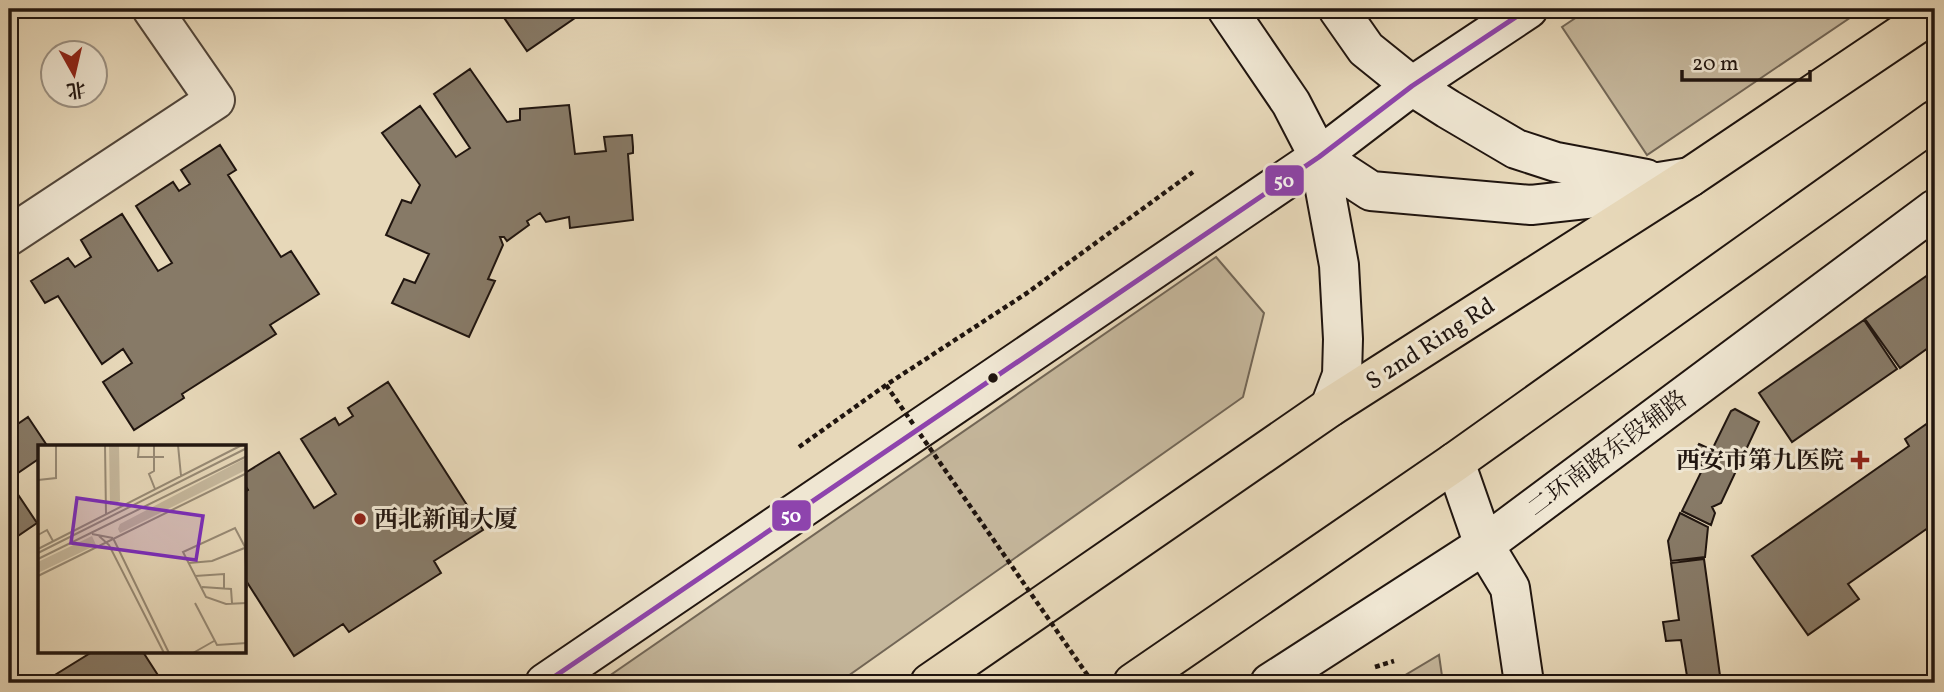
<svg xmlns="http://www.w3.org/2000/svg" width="1944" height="692" viewBox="0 0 1944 692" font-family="Vollkorn,'Noto Serif SC',serif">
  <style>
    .green { fill: #c5b79c; stroke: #726656; stroke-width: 2 }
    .building { fill: #877a67; stroke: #20150f; stroke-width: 2 }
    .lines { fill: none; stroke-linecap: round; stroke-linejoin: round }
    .street-casing { stroke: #52463a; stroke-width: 42 }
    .secondary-casing { stroke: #20150f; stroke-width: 42 }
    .highway-casing { stroke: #20150f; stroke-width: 42 }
    .path { stroke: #20150f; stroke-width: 4.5; stroke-dasharray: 5 3.5; stroke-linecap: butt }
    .street { stroke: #efe6d2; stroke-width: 38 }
    .secondary { stroke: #efe6d2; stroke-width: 38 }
    .highway { stroke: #e7d8b9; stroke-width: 38 }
    .path-bridge { stroke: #20150f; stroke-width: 4.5; stroke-dasharray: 5 3.5; stroke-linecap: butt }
    .bus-1-casing { stroke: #efe6d2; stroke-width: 10 }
    .bus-1 { stroke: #8e44ad; stroke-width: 5 }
    .bus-dot { fill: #20150f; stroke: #efe6d2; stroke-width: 2.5 }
    .poi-dot { fill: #8f2418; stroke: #efe6d2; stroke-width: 2.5 }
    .labels { text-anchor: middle; stroke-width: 6; stroke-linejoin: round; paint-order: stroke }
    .street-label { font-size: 24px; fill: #20150f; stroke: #efe6d2 }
    .poi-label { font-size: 24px; font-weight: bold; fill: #20150f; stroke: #efe6d2; text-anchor: end }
    .inset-road { fill: none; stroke: #978a75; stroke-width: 2 }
    .view { fill: #7b2cbf; fill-opacity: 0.15; stroke: #7b2cbf; stroke-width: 3.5 }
    .inset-edge { fill: none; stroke: #20150f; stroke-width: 3.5 }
    .line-badge { stroke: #efe6d2; stroke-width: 2.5 }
    .badge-label { font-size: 19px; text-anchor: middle; font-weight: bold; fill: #fff }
  </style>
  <rect width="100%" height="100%" fill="#e7d8b9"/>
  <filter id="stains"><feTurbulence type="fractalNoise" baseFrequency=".00286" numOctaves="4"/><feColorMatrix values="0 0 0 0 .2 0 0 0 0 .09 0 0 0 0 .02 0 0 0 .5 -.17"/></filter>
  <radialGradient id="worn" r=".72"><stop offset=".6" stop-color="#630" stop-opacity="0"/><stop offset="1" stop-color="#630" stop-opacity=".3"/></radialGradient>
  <path class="green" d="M1589 9H1863L1647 155 1562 27Z
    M1216 257 1264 313 1243 397 838 683H599Z
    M1439 655 1443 683H1392Z"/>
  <path class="building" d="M498 9H588L527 51Z
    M470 69 507 122 520 120V109L569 105 575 154 606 151 604 137 632 135 633 147V153L628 154 633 220 570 228 569 217 546 222 540 213 527 221 529 225 507 241 504 237H500L503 245 488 279 495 281 469 337 392 303 404 279 415 283 429 254 386 235 402 200 411 203 420 185 382 133 420 106 456 157 470 148 434 94Z
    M220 145 236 170 228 175 281 257 291 251 319 294 270 325 276 334 182 394 184 398 134 430 103 382 132 363 123 349 102 364 58 296 45 303 31 281 68 258 75 267 91 257 81 240 122 214 158 271 172 263 136 206 173 182 179 191 190 184 181 170Z
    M1935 270V343L1900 368 1865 319Z
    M1864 320 1897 369 1792 442 1759 393Z
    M388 382 483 530 434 561 441 573 349 632 343 624 294 656 245 579V492L248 490 245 485V473L279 452 314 508 336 494 301 439 335 418 339 425 353 416 348 408Z
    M1735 409 1759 422 1721 503 1712 507 1715 513 1711 525 1682 511 1731 411Z
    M28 417 48 447H40V458L9 479V430Z
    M1935 418V523L1848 584 1859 599 1808 635 1752 556 1909 446 1905 439Z
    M1699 444 1710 449 1702 466 1690 460Z
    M9 481 37 523 9 542Z
    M1680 513 1708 527 1705 557 1671 561 1668 541Z
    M1704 559 1721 683 1688 682 1681 640 1666 641 1663 622 1679 620 1671 563Z
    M92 652H143L163 683H42Z"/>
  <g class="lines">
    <g class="street-casing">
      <path id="street" d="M9 236 215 100 152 9"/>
    </g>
    <g class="secondary-casing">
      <path id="secondary" d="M1227 9 1291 103 1319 157 1339 265 1343 339 1342 375 1330 407
        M1338 9 1366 49 1412 86 1448 109 1516 149 1556 162 1646 179
        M1319 157 1371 191 1531 205 1595 198 1659 182 1690 177
        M1455 462 1484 545 1510 588 1524 683
        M545 683 1319 157 1412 86 1528 9
        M1270 683 1484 545 1935 209"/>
    </g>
    <g class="highway-casing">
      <path id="highway" d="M930 683 1330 407 1690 177 1935 12
        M1133 683 1455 462 1935 120"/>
    </g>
    <path class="path" d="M799 447 886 385 1027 293 1193 172
      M1375 667 1394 661"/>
    <use href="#street" class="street"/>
    <use href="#secondary" class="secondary"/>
    <use href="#highway" class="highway"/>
    <path class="path-bridge" d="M886 385 1093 683"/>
    <g class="bus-1-casing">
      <path id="bus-1" d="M545 683 1319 157 1412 86 1528 9"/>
    </g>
    <use href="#bus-1" class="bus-1"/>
  </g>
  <circle class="bus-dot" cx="993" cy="378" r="6"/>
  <g class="poi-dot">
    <path d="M1856.5 449.5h7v7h7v7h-7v7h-7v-7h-7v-7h7z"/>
    <circle cx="360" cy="519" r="7"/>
  </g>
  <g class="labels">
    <g class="street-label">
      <text transform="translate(1430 343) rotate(-33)" y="8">S 2nd Ring Rd</text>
      <text transform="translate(1607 453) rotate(-37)" y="8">二环南路东段辅路</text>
    </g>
    <g class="poi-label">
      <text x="1844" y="468">西安市第九医院</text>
      <text x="374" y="527" text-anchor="start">西北新闻大厦</text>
    </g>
  </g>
  <g transform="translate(38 445)">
    <rect width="208" height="208" fill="#e7d8b9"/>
    <path d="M71 0H81L82 56 72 60ZM208 13V25L82 88 80 84 82 79ZM54 91 58 100 0 128V117Z" fill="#c5b79c"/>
    <path class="inset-road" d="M67 0 68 69M101 0 100 12H126M116 0V26L111 29 117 44M140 0 143 31M0 35 18 33V0M54 89 75 93M0 90 9 85 15 96M61 91 71 100 126 208M75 93 131 208M0 104 204 0M0 108 209 3M0 114 209 11M151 118 174 116 209 102M0 131 209 28M157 131 186 129V144M164 142 193 144 194 158M209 143 207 102 197 83 145 107 168 152 188 159 209 158M157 158 179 200 209 198M155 208 176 196"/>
    <path class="view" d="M39 53 165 71 158 115 33 98Z"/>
    <rect width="208" height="208" class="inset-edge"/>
  </g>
  <g class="line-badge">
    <rect x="1264" y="164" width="41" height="33" rx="7" fill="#8e44ad"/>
    <rect x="771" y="499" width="41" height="33" rx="7" fill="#8e44ad"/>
  </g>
  <g class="badge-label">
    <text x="1284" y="187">50</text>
    <text x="791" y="522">50</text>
  </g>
  <rect width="1944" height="692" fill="none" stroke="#e7d8b9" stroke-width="35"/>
  <rect x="10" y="10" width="1923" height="671" fill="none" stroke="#20150f" stroke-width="3.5"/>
  <rect x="18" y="18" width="1909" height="657" fill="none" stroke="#20150f" stroke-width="2"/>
  <g transform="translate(74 74) rotate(172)"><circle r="33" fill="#efe6d2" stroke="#9c9284" stroke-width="2"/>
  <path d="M0-5L12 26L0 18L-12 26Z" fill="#8f2418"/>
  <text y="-10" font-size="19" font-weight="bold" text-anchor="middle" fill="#20150f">北</text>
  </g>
  <path d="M1682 70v10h128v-10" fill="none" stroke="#20150f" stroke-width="3.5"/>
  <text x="1692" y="70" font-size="21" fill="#20150f" stroke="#efe6d2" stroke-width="5" paint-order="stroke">20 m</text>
  <rect width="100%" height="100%" filter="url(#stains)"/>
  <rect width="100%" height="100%" fill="url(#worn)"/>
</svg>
